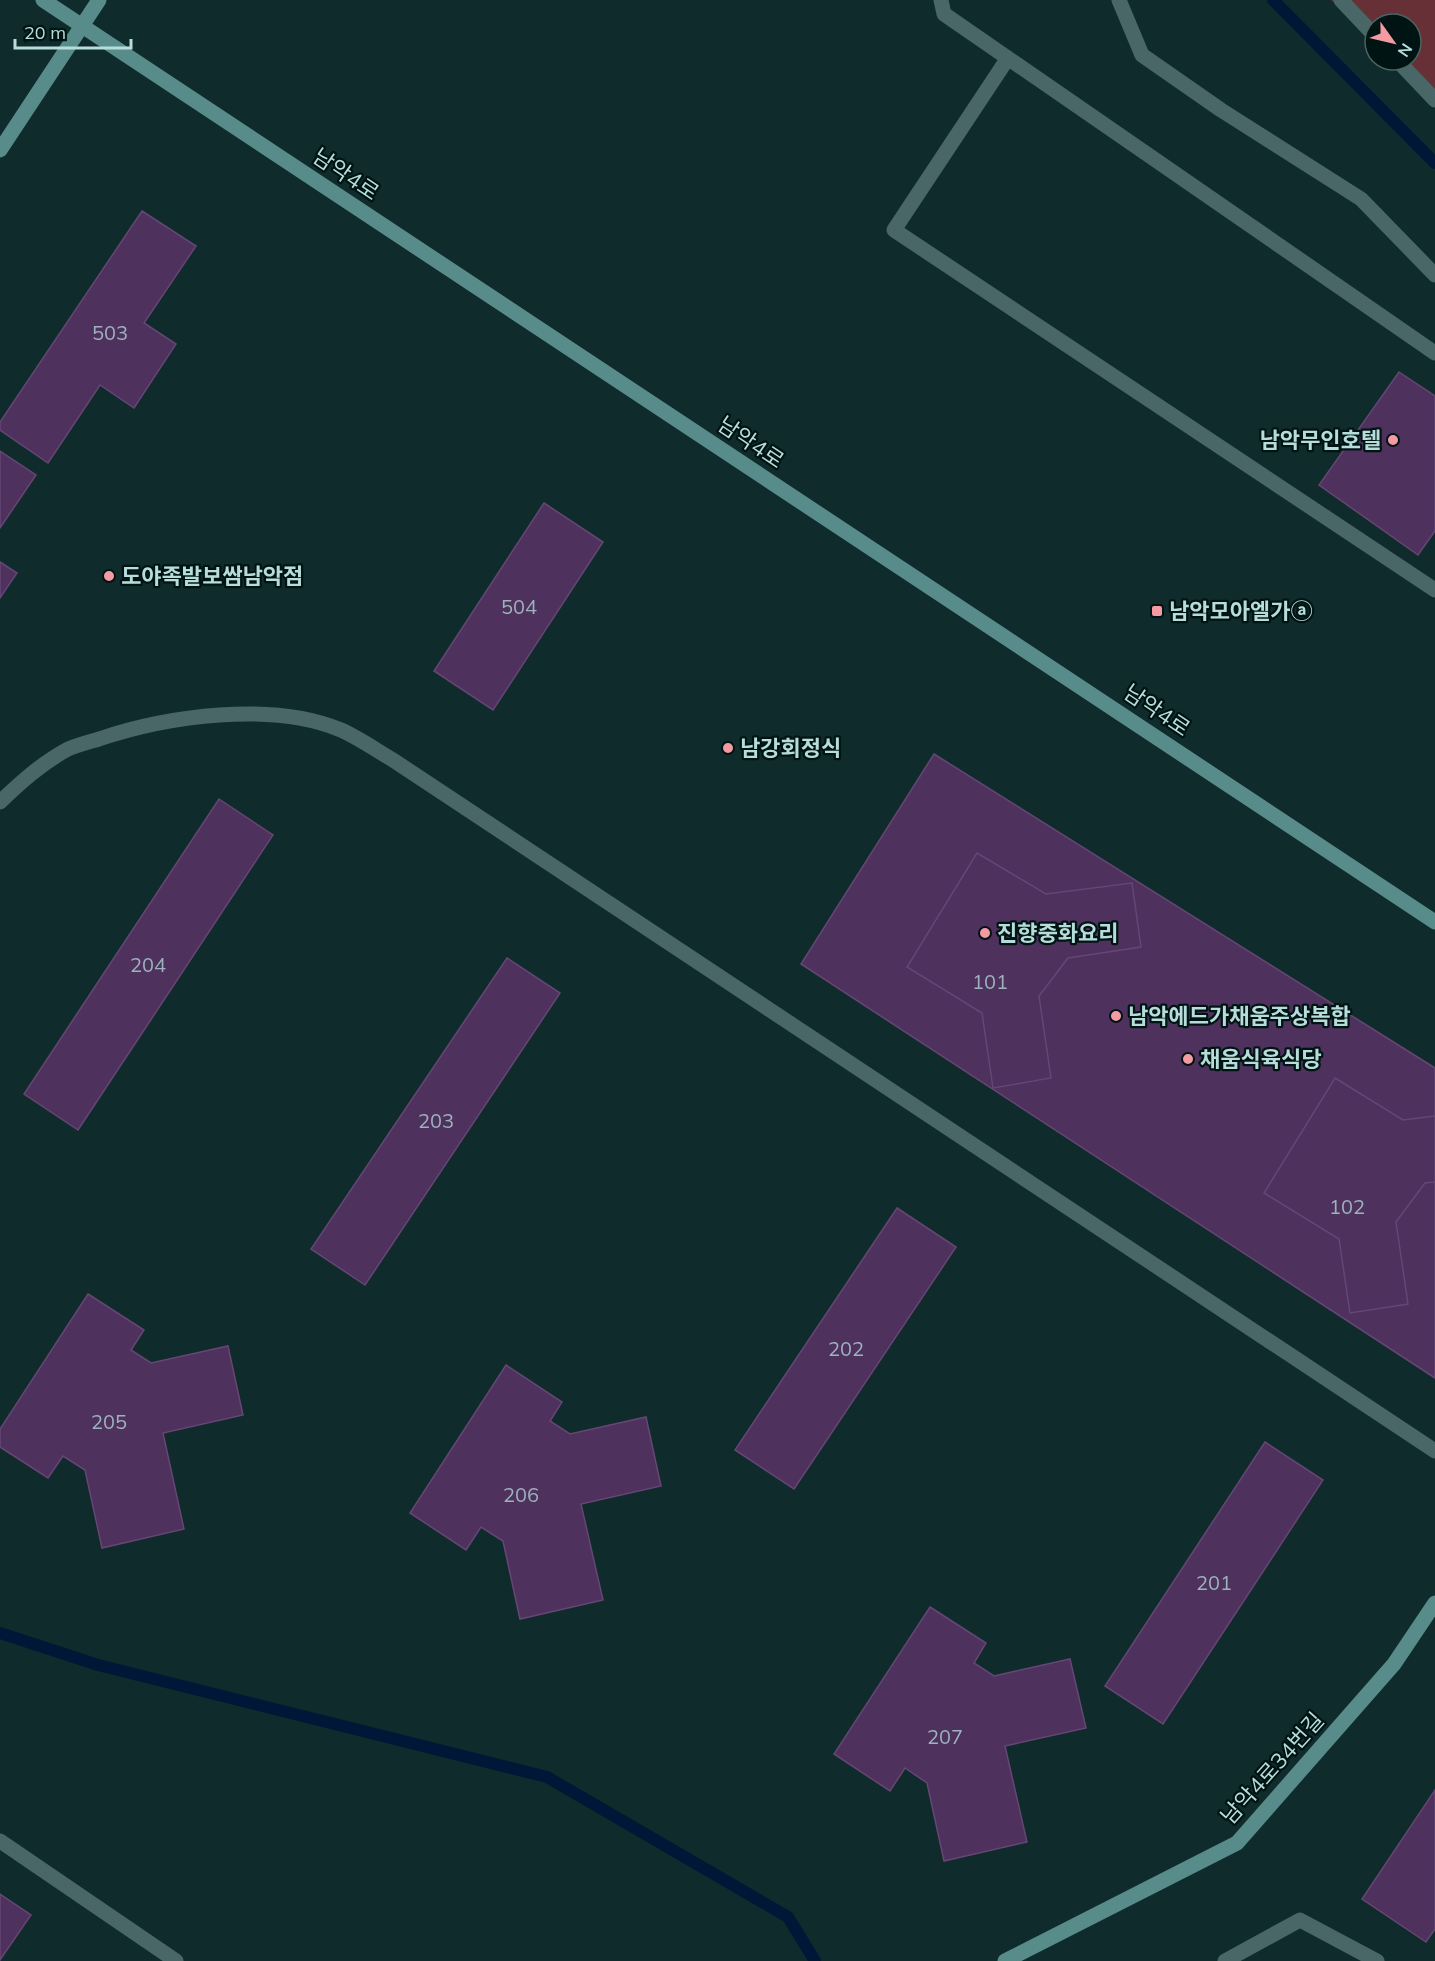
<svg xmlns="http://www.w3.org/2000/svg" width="1435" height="1961" viewBox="0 0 1435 1961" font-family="Mulish,'Noto Sans KR',sans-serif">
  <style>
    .green { fill: #663036 }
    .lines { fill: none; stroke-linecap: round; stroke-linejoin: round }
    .stream { stroke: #001737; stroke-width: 12 }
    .building { fill: #4e315d; stroke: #654674; stroke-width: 1.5 }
    .street { stroke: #486766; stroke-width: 15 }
    .secondary { stroke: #588c8b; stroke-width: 15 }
    .poi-dot { fill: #f49aa3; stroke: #001413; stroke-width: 2 }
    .labels { text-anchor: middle; stroke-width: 4.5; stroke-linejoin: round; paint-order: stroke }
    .number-label { font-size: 20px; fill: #9cb2bc }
    .street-label { font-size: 22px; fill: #b6dddc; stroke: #001413 }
    .poi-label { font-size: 22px; font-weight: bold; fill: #b6dddc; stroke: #001413; text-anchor: start }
  </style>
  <rect width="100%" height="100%" fill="#102b2b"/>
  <path class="green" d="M1331 0H1435V97L1395 60H1411V24H1375V41Z"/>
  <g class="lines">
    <path class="stream" d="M1273 0 1435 163
      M0 1633 98 1665 547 1777 788 1917 815 1961"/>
  </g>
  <path class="building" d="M142 211 196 246 144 323 176 344 134 408 100 385 48 463 0 430V422Z
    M1399 372 1435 396V531L1418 555 1319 485Z
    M0 451 36 475 0 528Z
    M544 503 603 542 493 710 434 671Z
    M0 562 17 573 0 598Z
    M934 754 1435 1068V1378L801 964Z
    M219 799 273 835 78 1130 24 1094Z
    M977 853 1046 894 1132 883 1141 947 1068 958 1039 996 1051 1078 993 1088 982 1013 907 967Z
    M507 958 560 993 365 1285 311 1249Z
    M1335 1078 1403 1120 1435 1116V1182L1425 1183 1396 1222 1408 1304 1350 1313 1339 1239 1264 1193Z
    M897 1208 956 1247 794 1489 735 1450Z
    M88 1294 144 1330 131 1350 151 1363 228 1346 243 1415 163 1433 184 1529 102 1548 85 1470 63 1456 48 1478 0 1447V1429Z
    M506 1365 562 1402 550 1421 570 1434 646 1417 661 1486 581 1504 603 1600 520 1619 503 1541 481 1527 466 1550 410 1513Z
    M1265 1442 1323 1480 1163 1724 1105 1686Z
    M930 1607 986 1643 974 1663 994 1676 1070 1659 1086 1728 1005 1746 1027 1842 944 1861 927 1783 905 1768 890 1791 834 1754Z
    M1435 1790V1929L1426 1942 1362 1899Z
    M0 1894 31 1915 0 1960Z"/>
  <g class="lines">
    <path class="street" d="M941 0 944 14 1435 353
      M1119 0 1142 55 1221 110 1361 199 1435 275
      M1341 0 1375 36
      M1008 58 894 230 1435 590
      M1397 60 1435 100
      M0 802C21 782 42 763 68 749 77 745 89 742 99 739 167 716 272 701 341 730 359 738 376 750 393 760L1435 1451
      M0 1841 176 1961
      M1225 1961 1300 1920 1377 1961"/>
    <path class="secondary" d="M43 0 1435 922
      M0 150 99 0
      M1005 1961 1237 1843 1394 1664 1435 1603"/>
  </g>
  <g class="poi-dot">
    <circle cx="1393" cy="440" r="6"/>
    <circle cx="109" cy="576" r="6"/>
    <rect x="1151" y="605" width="12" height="12" rx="3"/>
    <circle cx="728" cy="748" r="6"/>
    <circle cx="985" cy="933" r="6"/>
    <circle cx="1116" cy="1016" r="6"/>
    <circle cx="1188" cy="1059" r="6"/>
  </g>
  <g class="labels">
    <g class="number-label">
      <text x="110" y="340">503</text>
      <text x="519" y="614">504</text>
      <text x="148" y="972">204</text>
      <text x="990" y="989">101</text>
      <text x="436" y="1128">203</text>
      <text x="1347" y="1214">102</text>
      <text x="846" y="1356">202</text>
      <text x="109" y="1429">205</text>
      <text x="521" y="1502">206</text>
      <text x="1214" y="1590">201</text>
      <text x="945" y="1744">207</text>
    </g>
    <g class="street-label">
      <text transform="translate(346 174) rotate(34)" y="8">남악4로</text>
      <text transform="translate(751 442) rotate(34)" y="8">남악4로</text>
      <text transform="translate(1157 710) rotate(34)" y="8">남악4로</text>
      <text transform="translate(1272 1768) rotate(-48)" y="8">남악4로34번길</text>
    </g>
    <g class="poi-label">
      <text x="1381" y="448" text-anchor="end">남악무인호텔</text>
      <text x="121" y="584">도야족발보쌈남악점</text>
      <text x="1169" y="619">남악모아엘가ⓐ</text>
      <text x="740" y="756">남강회정식</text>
      <text x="997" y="941">진향중화요리</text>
      <text x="1128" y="1024">남악에드가채움주상복합</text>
      <text x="1200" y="1067">채움식육식당</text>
    </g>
  </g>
  <g transform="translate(1393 42) rotate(124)"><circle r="28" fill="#001413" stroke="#496463" stroke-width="1.5"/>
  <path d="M0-4.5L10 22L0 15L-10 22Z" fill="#f49aa3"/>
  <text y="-9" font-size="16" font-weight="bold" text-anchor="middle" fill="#b6dddc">N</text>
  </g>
  <path d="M15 39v9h116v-9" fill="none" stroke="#b6dddc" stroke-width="3"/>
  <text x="24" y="39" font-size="18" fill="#b6dddc" stroke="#001413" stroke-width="4.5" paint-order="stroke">20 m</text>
</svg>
